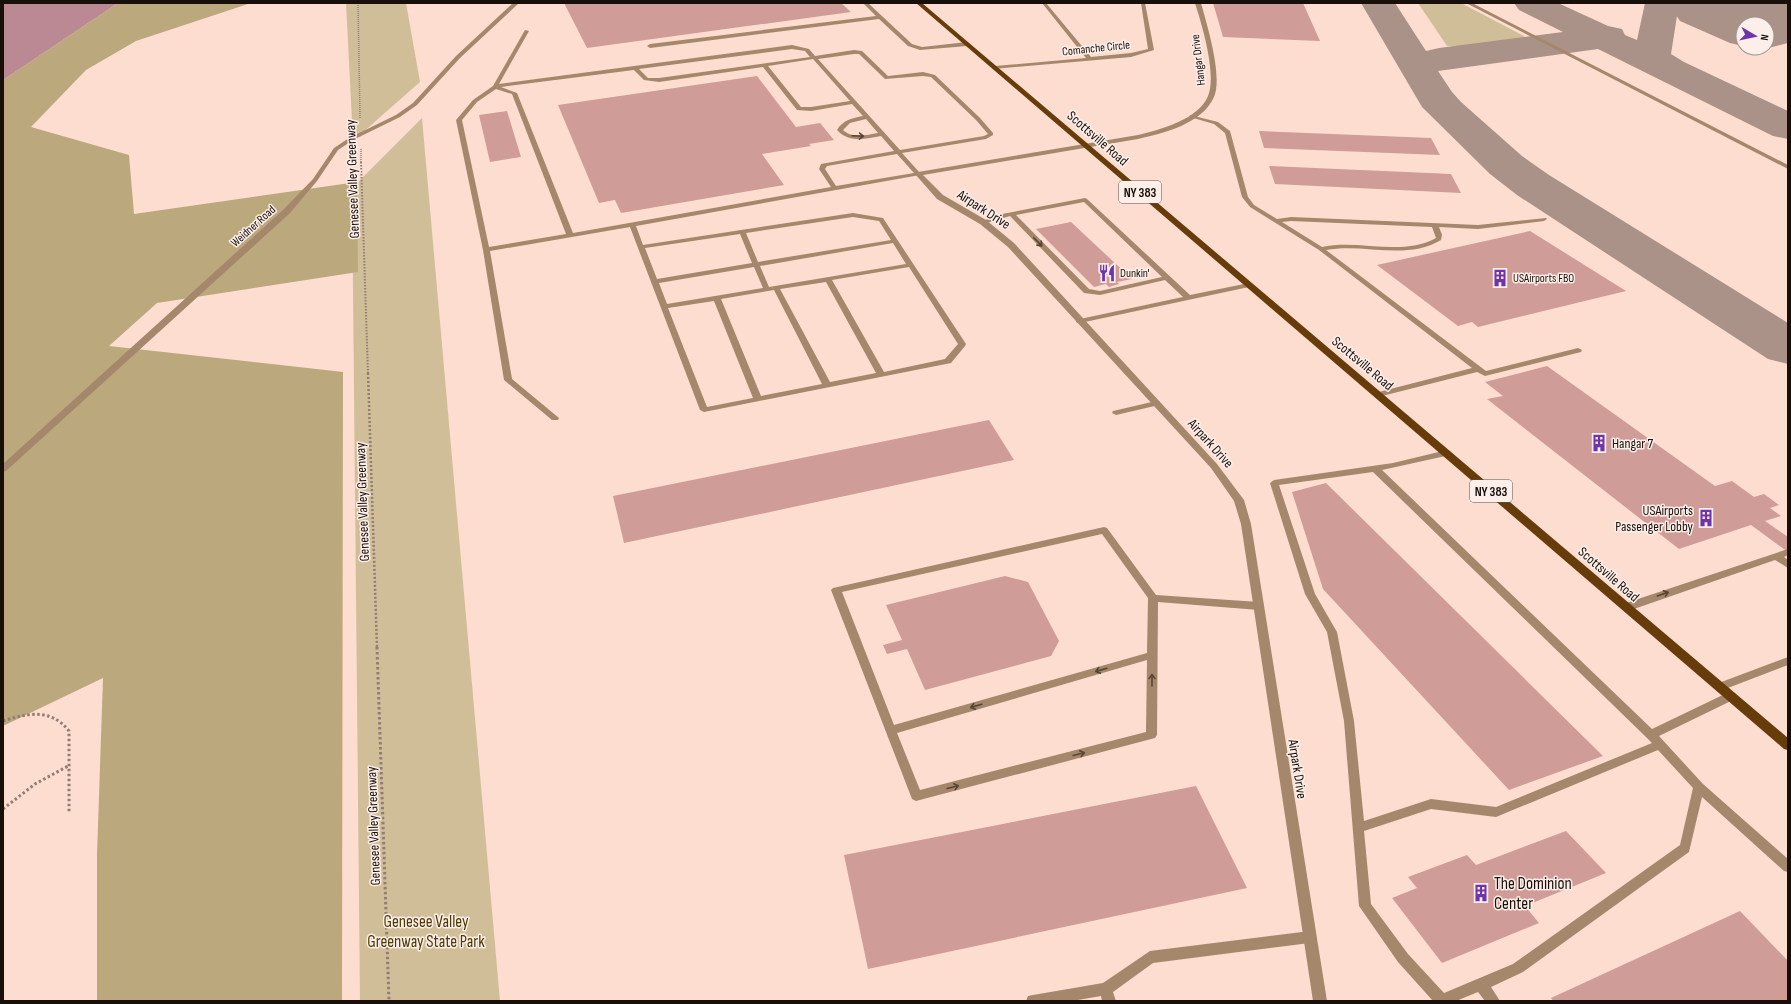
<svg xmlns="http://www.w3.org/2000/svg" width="1791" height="1004" viewBox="0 0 1791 1004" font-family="'Sofia Sans Condensed',sans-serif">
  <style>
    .green { fill: #d0be99 }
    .forest { fill: #bca87d }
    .water { fill: #ba8994 }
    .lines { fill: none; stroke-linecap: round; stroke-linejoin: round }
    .taxiway { fill: #aa9288; fill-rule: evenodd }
    .runway { fill: #aa9288; fill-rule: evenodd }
    .building { fill: #d09c98 }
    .path-far3 { stroke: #927c73; stroke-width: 1.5; stroke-dasharray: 1 1; stroke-linecap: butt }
    .path-far2 { stroke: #927c73; stroke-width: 2; stroke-dasharray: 1.5 1.5; stroke-linecap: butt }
    .path-far1 { stroke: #927c73; stroke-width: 2.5; stroke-dasharray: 2 2; stroke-linecap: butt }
    .path { stroke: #927c73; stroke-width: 3; stroke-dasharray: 2.5 2.5; stroke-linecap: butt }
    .service { fill: #a5876b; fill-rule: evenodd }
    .minor { fill: #a5876b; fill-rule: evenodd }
    .primary { fill: #663c0b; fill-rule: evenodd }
    .oneway { stroke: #584536 }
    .labels { text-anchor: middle; stroke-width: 3; stroke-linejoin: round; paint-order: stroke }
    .far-street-label { font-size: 12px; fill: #190f0a; stroke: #fcefe9 }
    .far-poi-label { font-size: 12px; fill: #190f0a; stroke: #fcefe9; text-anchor: start }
    .shield { fill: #fcefe9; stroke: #5d524d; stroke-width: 1 }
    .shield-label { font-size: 13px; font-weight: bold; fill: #190f0a }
    .street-label { font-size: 14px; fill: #190f0a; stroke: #fcefe9 }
    .poi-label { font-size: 14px; fill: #190f0a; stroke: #fcefe9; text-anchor: start }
    .near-poi-label { font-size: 17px; fill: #190f0a; stroke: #fcefe9; text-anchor: start }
    .near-park-label { font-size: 17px; fill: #4d3800; stroke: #fcefe9 }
  </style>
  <rect width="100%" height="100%" fill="#fdddd0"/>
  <path class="green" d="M346 3H406L420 82 353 141Z
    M1418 3H1461L1524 36 1525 38 1468 47 1447 46Z
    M422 118 500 1001H360L352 188Z"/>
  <path class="forest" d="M118 3H251L136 41 86 70 31 127 129 155 134 214 357 182 358 272 157 303 109 346 343 372 342 1001H97V855L103 678 3 726V80Z"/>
  <path class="water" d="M3 3H118L3 80Z"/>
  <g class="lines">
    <path class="taxiway" d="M1361 3H1395L1426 51 1439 48 1563 32 1519 10 1514 3H1558L1608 26 1622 29 1625 35 1637 40 1645 3H1679L1671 54 1684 62 1788 111V139L1773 136 1598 49 1438 71 1452 92 1461 102 1522 156 1549 175 1788 323V364L1768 359 1517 195 1490 174 1422 107Z"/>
    <path class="runway" d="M1668 3H1785L1788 4V43L1761 50 1752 48H1767V24H1743V46L1730 43 1680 21Z"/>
  </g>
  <path class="building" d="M564 3H841L851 12 587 48Z
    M1213 3H1303L1320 41 1223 37Z
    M757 76 796 127 820 123 834 140 809 144 811 146 762 154 784 185 621 213 615 200 599 203 558 105Z
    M507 111 521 157 490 162 479 115Z
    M1259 131 1431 138 1440 155 1264 148Z
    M1269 166 1451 174 1461 193 1275 184Z
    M1071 222 1132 279 1117 282 1119 284 1109 287 1106 284 1094 287 1036 229Z
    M1530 231 1626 291 1478 327 1472 322 1458 326 1377 265Z
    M1547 366 1715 486 1732 481 1754 497 1764 494 1779 505 1770 508 1781 516 1765 521 1788 537V552L1751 525 1679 549 1487 399 1503 396 1485 382Z
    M989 420 1014 460 624 543 613 496Z
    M1326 483 1603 756 1509 790 1323 589 1292 492Z
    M1005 576 1028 582 1059 641 1051 656 925 690 907 649 887 654 883 645 902 640 886 605Z
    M1196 786 1247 888 868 969 844 855Z
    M1566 831 1606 873 1525 906 1539 923 1442 963 1392 898 1417 888 1408 877 1467 855 1476 865Z
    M1740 911 1788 961V1001H1553L1551 998Z"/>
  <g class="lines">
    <path class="path-far3" d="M358 3 360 118
      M361 149V163"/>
    <path class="path-far2" d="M361 162 368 374"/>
    <path class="path-far1" d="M368 373 377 648"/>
    <path class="path" d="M377 647 389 1001
      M3 721C28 713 51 708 69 731V812
      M3 809 35 784 70 765"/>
    <path class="service" d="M863 3H868L912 44 922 47 967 42 970 44 967 46 920 50 908 46 879 19 650 48 647 46 650 44 876 16Z
      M1042 3H1046L1091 57 1131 53 1148 49 1141 3H1145L1154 50 1131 57 993 69V67L995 66 1086 58Z
      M1466 3H1472L1788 165V169Z
      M525 30 529 31 499 84 792 45 809 49 815 56 854 50 862 51 888 76 923 72 935 75 980 118 993 133V135L986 139 902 153 920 173V175L636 226 643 245 853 213 883 218 966 344 965 346 951 363 704 412 700 410 630 227 490 251 512 379 559 418 558 420H552L504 380 483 250 456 120 473 100 493 86ZM792 49 805 51 810 57 659 78H648L639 69ZM854 54H859L885 79 923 76 931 77 976 120 988 134 984 136 900 150 818 59ZM813 59 850 101 811 107H801L768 66ZM763 67 797 110 811 111 852 104 863 116C852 118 843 120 837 130L838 131C850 143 866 139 881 136L894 151 821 164 819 169 831 187 573 233 517 93 501 87 634 70 644 80 659 82ZM496 89 512 94 566 234 489 247 462 120 477 102ZM866 119 878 133C866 135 853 139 843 130L850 123ZM897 154 914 173 836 186 825 169 827 166ZM853 217 879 221 891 240 758 262 746 233ZM740 234 752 263 657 279 645 248ZM893 243 906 264 769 287 760 266ZM754 267 763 288 667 304 659 283ZM909 267 958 344 945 359 884 372 832 280ZM826 282 876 373 830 382 780 289ZM774 290 822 384 761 396 721 299ZM714 301 753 398 707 407 668 308Z
      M1190 115 1218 122 1230 131 1248 197 1254 205 1277 219 1291 217 1478 225 1546 218 1547 219 1544 221 1478 229 1439 227 1442 235 1441 240C1406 261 1365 243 1326 250L1486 371 1578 348 1582 350 1581 352 1485 376 1477 372 1378 397H1375L1374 395 1375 393 1472 368 1319 250 1250 207 1242 197 1225 133 1214 124 1190 117ZM1291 221 1432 227 1436 238C1402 257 1359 239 1322 247L1282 222Z
      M1085 198 1087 199 1190 295 1249 283 1253 285 1249 287 1080 323H1077L1076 321 1080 319 1183 297 1165 280 1100 295 1084 293 1010 216 983 224 980 222 1002 214ZM1084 202 1162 277 1100 291 1089 289 1016 215Z
      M1156 401H1159L1160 403 1159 405 1116 415 1112 413 1113 411Z
      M1447 450 1450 451 1451 453 1450 455 1382 470 1652 729 1727 693 1731 692 1735 693 1736 696 1735 699 1659 736 1703 784 1788 859V872L1784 871 1702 797 1689 852 1523 972 1491 987 1500 1001H1485L1478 992 1456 1001H1433L1398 962 1359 906 1344 721 1327 632 1305 594 1270 483 1274 480 1393 463ZM1373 472 1647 738 1652 743 1496 807 1431 799 1364 821 1354 721 1337 632 1315 594 1279 485ZM1658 750 1693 788 1680 845 1513 964 1444 993 1408 954 1371 904 1364 831 1431 809 1496 817Z
      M1104 527 1107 528 1156 595 1259 602 1262 603 1264 606 1262 609 1259 610 1158 602 1157 735 1155 738 916 801 912 799 831 590 833 588ZM1102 534 1148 598 1147 653 894 725 842 592ZM1147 660 1146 732 920 790 897 733Z
      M1788 549V555L1784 557 1788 560V568L1775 560 1631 610H1623L1622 607 1623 604Z
      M1788 657V665L1720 691 1716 690 1715 687 1716 684Z
      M1310 931 1315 933 1316 937 1315 941 1310 943 1153 963 1113 992 1116 1001H1102L1101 996 1072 1001H1026L1028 996 1033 995 1103 983 1150 951Z"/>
    <path class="minor" d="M513 3H519L460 58 417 105 400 117 353 140 338 150 317 181 290 213 6 471 3 472V464L284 209 313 179 334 148 349 138 396 115 413 103 456 56Z
      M1195 3H1201C1207 25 1223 76 1214 97 1202 124 1164 133 1138 139L923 175 943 195 986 220 1014 243 1217 464 1244 500 1251 524 1327 1001H1313L1241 524 1234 501 1211 468 1008 247 980 224 937 199 915 174 918 172 1138 135C1160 130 1199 119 1208 96 1217 74 1202 25 1195 3Z"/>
    <path class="primary" d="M916 3H922L1788 738V750L1784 749Z"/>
  </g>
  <defs><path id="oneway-shaft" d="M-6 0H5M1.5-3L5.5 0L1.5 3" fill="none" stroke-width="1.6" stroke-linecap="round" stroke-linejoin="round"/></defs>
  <g class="oneway">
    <use href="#oneway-shaft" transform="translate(858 136) rotate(2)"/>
    <use href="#oneway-shaft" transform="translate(1038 242) rotate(46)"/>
    <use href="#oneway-shaft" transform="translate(1663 594) rotate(-19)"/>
    <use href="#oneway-shaft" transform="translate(1101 670) rotate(164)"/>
    <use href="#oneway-shaft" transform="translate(1152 680) rotate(-90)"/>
    <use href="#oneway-shaft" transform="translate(976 706) rotate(164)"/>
    <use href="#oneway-shaft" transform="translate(1079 754) rotate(-14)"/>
    <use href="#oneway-shaft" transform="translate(953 787) rotate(-14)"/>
  </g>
  <defs>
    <g id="restaurant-bare" transform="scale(1.38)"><path d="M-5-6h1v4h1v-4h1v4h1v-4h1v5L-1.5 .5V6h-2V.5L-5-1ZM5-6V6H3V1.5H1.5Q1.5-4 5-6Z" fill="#6f34aa" stroke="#fcefe9" stroke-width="2.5" paint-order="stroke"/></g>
    <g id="building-bare" transform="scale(1.38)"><path d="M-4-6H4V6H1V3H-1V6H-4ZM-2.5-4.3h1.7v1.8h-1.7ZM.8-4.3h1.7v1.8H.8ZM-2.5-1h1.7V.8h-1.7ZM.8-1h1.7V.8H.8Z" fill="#6f34aa" stroke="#fcefe9" stroke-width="2.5" paint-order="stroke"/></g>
  </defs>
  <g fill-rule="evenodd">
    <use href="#restaurant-bare" x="1107" y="273"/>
    <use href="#building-bare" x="1500" y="278"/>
    <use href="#building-bare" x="1599" y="443"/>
    <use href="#building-bare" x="1706" y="518"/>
    <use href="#building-bare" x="1481" y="893"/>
  </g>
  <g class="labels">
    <g class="far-street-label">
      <text transform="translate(1096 48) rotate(-6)" y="4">Comanche Circle</text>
      <text transform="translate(1198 60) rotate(-97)" y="4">Hangar Drive</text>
      <text transform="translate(253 226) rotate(-42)" y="4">Weidner Road</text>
    </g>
    <g class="far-poi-label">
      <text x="1120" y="277">Dunkin'</text>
      <text x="1513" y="282">USAirports FBO</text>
    </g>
    <g class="shield">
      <rect x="1119" y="181" width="42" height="22" rx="3"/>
      <rect x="1470" y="480" width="42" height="22" rx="3"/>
    </g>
    <g class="shield-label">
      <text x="1140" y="197">NY 383</text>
      <text x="1491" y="496">NY 383</text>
    </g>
    <g class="street-label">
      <text transform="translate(1098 138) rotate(41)" y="5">Scottsville Road</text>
      <text transform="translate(352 179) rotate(-92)" y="5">Genesee Valley Greenway</text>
      <text transform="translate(984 209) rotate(33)" y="5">Airpark Drive</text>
      <text transform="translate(1363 363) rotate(40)" y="5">Scottsville Road</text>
      <text transform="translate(1211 443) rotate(48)" y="5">Airpark Drive</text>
      <text transform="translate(362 502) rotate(-92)" y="5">Genesee Valley Greenway</text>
      <text transform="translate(1609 574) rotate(41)" y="5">Scottsville Road</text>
      <text transform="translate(1298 769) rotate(81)" y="5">Airpark Drive</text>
      <text transform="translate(373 826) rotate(-92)" y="5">Genesee Valley Greenway</text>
    </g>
    <g class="poi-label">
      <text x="1612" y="448">Hangar 7</text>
      <text x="1693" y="515" text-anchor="end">USAirports<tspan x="1693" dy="16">Passenger Lobby</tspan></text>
    </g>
    <g class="near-poi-label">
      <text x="1494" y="889">The Dominion<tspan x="1494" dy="20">Center</tspan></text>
    </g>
    <g class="near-park-label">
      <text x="426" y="927">Genesee Valley<tspan x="426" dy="20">Greenway State Park</tspan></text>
    </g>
  </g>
  <rect width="1791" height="1004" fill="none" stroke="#190f0a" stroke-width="8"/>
  <g transform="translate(1755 36) rotate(99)"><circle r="19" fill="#fcefe9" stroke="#a19590"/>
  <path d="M0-3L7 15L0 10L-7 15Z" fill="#6f34aa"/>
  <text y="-6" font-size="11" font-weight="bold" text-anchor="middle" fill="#190f0a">N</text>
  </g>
</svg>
